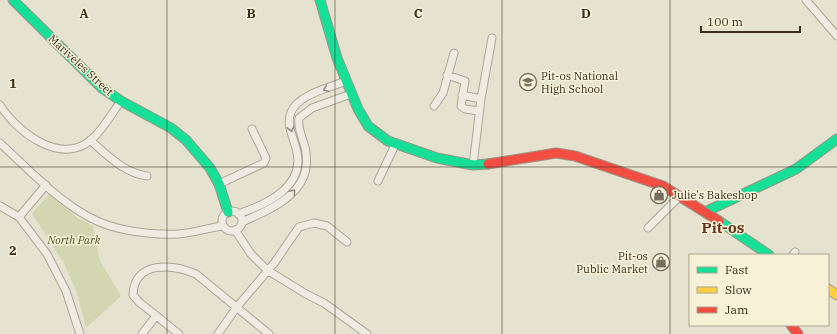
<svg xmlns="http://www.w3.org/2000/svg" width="837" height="334" viewBox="0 0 837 334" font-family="'IBM Plex Serif',serif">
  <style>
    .green { fill: #d2d7b2 }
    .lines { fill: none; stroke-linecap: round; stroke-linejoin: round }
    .street-casing { stroke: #aca798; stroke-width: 9 }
    .fast-casing { stroke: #9b9688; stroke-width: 11 }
    .slow-casing { stroke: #9b9688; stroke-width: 11 }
    .jam-casing { stroke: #9b9688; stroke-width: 11 }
    .street { stroke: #eeece2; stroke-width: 7 }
    .fast { stroke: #16e098; stroke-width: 9 }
    .slow { stroke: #ffcf43; stroke-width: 9 }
    .jam { stroke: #f24e42; stroke-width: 9 }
    .oneway { stroke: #948e81 }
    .grid { fill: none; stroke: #3b3020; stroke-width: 1; stroke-opacity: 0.55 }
    .labels { text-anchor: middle; stroke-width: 3; stroke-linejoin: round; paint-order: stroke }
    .street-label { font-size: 11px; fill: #3b3020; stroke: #f6f1d7 }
    .poi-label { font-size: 11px; fill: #3b3020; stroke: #f6f1d7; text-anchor: start }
    .park-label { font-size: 11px; font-style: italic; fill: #465826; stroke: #f6f1d7 }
    .district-label { font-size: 15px; font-weight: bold; fill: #69371f; stroke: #f6f1d7 }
    .grid-label { font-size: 13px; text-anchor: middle; font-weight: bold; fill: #3b3020; stroke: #f6f1d7; stroke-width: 3; stroke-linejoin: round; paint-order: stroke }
  </style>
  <rect width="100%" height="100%" fill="#e6e2d0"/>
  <path class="green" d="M50 193 78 218 93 226 100 261 121 296 86 328 77 293 64 263 32 214Z"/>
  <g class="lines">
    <g class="street-casing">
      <path id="street" d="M806 0 837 36
        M447 75 465 81 461 106 465 109 479 111
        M462 95 481 99
        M0 105C16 131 60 166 91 140 102 131 112 113 121 101
        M434 106 443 93 454 53
        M90 140C107 155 124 173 147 176
        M0 143C28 169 56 199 89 217 114 231 149 235 178 234 193 233 208 228 223 226
        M473 165 481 99 492 38
        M378 181 395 145
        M219 184 264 163 266 158 252 129
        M0 206 19 217 47 254 66 291 80 334
        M222 221a10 10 0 1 1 20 0a10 10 0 1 1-20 0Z
        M238 214C268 204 307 186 296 148 293 137 286 124 291 112 299 94 329 88 346 81
        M19 217 46 185
        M242 222C271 209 312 193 306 153 305 141 297 131 299 118L312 108 351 94
        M648 228 680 196
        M235 230 251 254 267 270 306 294 324 303 367 334
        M793 255 795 252
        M142 334 156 316
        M179 334 139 302 133 295C134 260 173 264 196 274L269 334
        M218 334 236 308 275 262 299 227 314 223 327 226 347 242"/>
    </g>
    <g class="fast-casing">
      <path id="fast" d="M13 0 102 88 121 101 171 128 186 140 210 168 219 184 228 212
        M320 0 337 58 358 109 368 126 388 141 437 158 473 165 488 164
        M705 212 796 169 837 139
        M719 221 769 255"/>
    </g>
    <g class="slow-casing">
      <path id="slow" d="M828 289 837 295"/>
    </g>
    <g class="jam-casing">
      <path id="jam" d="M488 164 556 153 575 156 663 186 719 221
        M791 325 798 334"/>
    </g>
    <use href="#street" class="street"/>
    <use href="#fast" class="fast"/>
    <use href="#slow" class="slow"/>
    <use href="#jam" class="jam"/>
  </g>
  <defs><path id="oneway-chevron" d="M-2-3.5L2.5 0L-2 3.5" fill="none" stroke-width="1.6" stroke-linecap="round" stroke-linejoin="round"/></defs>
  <g class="oneway">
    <use href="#oneway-chevron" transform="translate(326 89) rotate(158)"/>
    <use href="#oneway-chevron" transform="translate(291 129) rotate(76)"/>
    <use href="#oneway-chevron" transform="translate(293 192) rotate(-50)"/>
  </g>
  <path class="grid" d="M167 0V334M335 0V334M502 0V334M670 0V334M0 167H837"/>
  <defs>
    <g id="school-ring" transform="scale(0.9)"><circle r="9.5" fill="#f6f1d7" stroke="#776e5e" stroke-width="1.5"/><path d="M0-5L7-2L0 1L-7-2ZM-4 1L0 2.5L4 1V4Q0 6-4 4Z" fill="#776e5e"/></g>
    <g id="shop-ring" transform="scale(0.9)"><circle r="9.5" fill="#f6f1d7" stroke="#776e5e" stroke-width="1.5"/><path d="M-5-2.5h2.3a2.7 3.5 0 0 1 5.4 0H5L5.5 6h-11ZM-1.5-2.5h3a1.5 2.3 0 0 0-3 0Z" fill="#776e5e"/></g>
  </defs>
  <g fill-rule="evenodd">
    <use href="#school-ring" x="528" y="82"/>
    <use href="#shop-ring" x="659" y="195"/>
    <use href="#shop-ring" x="661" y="262"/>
  </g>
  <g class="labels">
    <g class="street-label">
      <text transform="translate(81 65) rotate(43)" y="4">Mariveles Street</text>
    </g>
    <g class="poi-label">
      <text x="541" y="80">Pit-os National<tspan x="541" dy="13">High School</tspan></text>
      <text x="672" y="199">Julie's Bakeshop</text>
      <text x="648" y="260" text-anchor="end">Pit-os<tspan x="648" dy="13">Public Market</tspan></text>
    </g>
    <g class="park-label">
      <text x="74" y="244">North Park</text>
    </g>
    <g class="district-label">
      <text x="723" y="233">Pit-os</text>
    </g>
  </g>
  <g class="grid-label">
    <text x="84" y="18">A</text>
    <text x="251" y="18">B</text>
    <text x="418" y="18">C</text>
    <text x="586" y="18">D</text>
    <text x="13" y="88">1</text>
    <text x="13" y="255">2</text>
  </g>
  <rect x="689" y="254" width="140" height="72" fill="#f6f1d7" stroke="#aba48e"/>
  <rect x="697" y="267" width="20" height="6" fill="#16e098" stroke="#aba48e"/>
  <text x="725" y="274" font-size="12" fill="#3b3020">Fast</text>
  <rect x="697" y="287" width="20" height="6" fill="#ffcf43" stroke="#aba48e"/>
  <text x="725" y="294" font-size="12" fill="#3b3020">Slow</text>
  <rect x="697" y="307" width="20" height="6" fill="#f24e42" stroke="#aba48e"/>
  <text x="725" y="314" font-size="12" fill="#3b3020">Jam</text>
  <path d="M701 26v6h99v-6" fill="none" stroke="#3b3020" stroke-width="2"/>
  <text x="707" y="26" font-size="12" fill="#3b3020" stroke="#f6f1d7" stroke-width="3" paint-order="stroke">100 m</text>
</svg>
